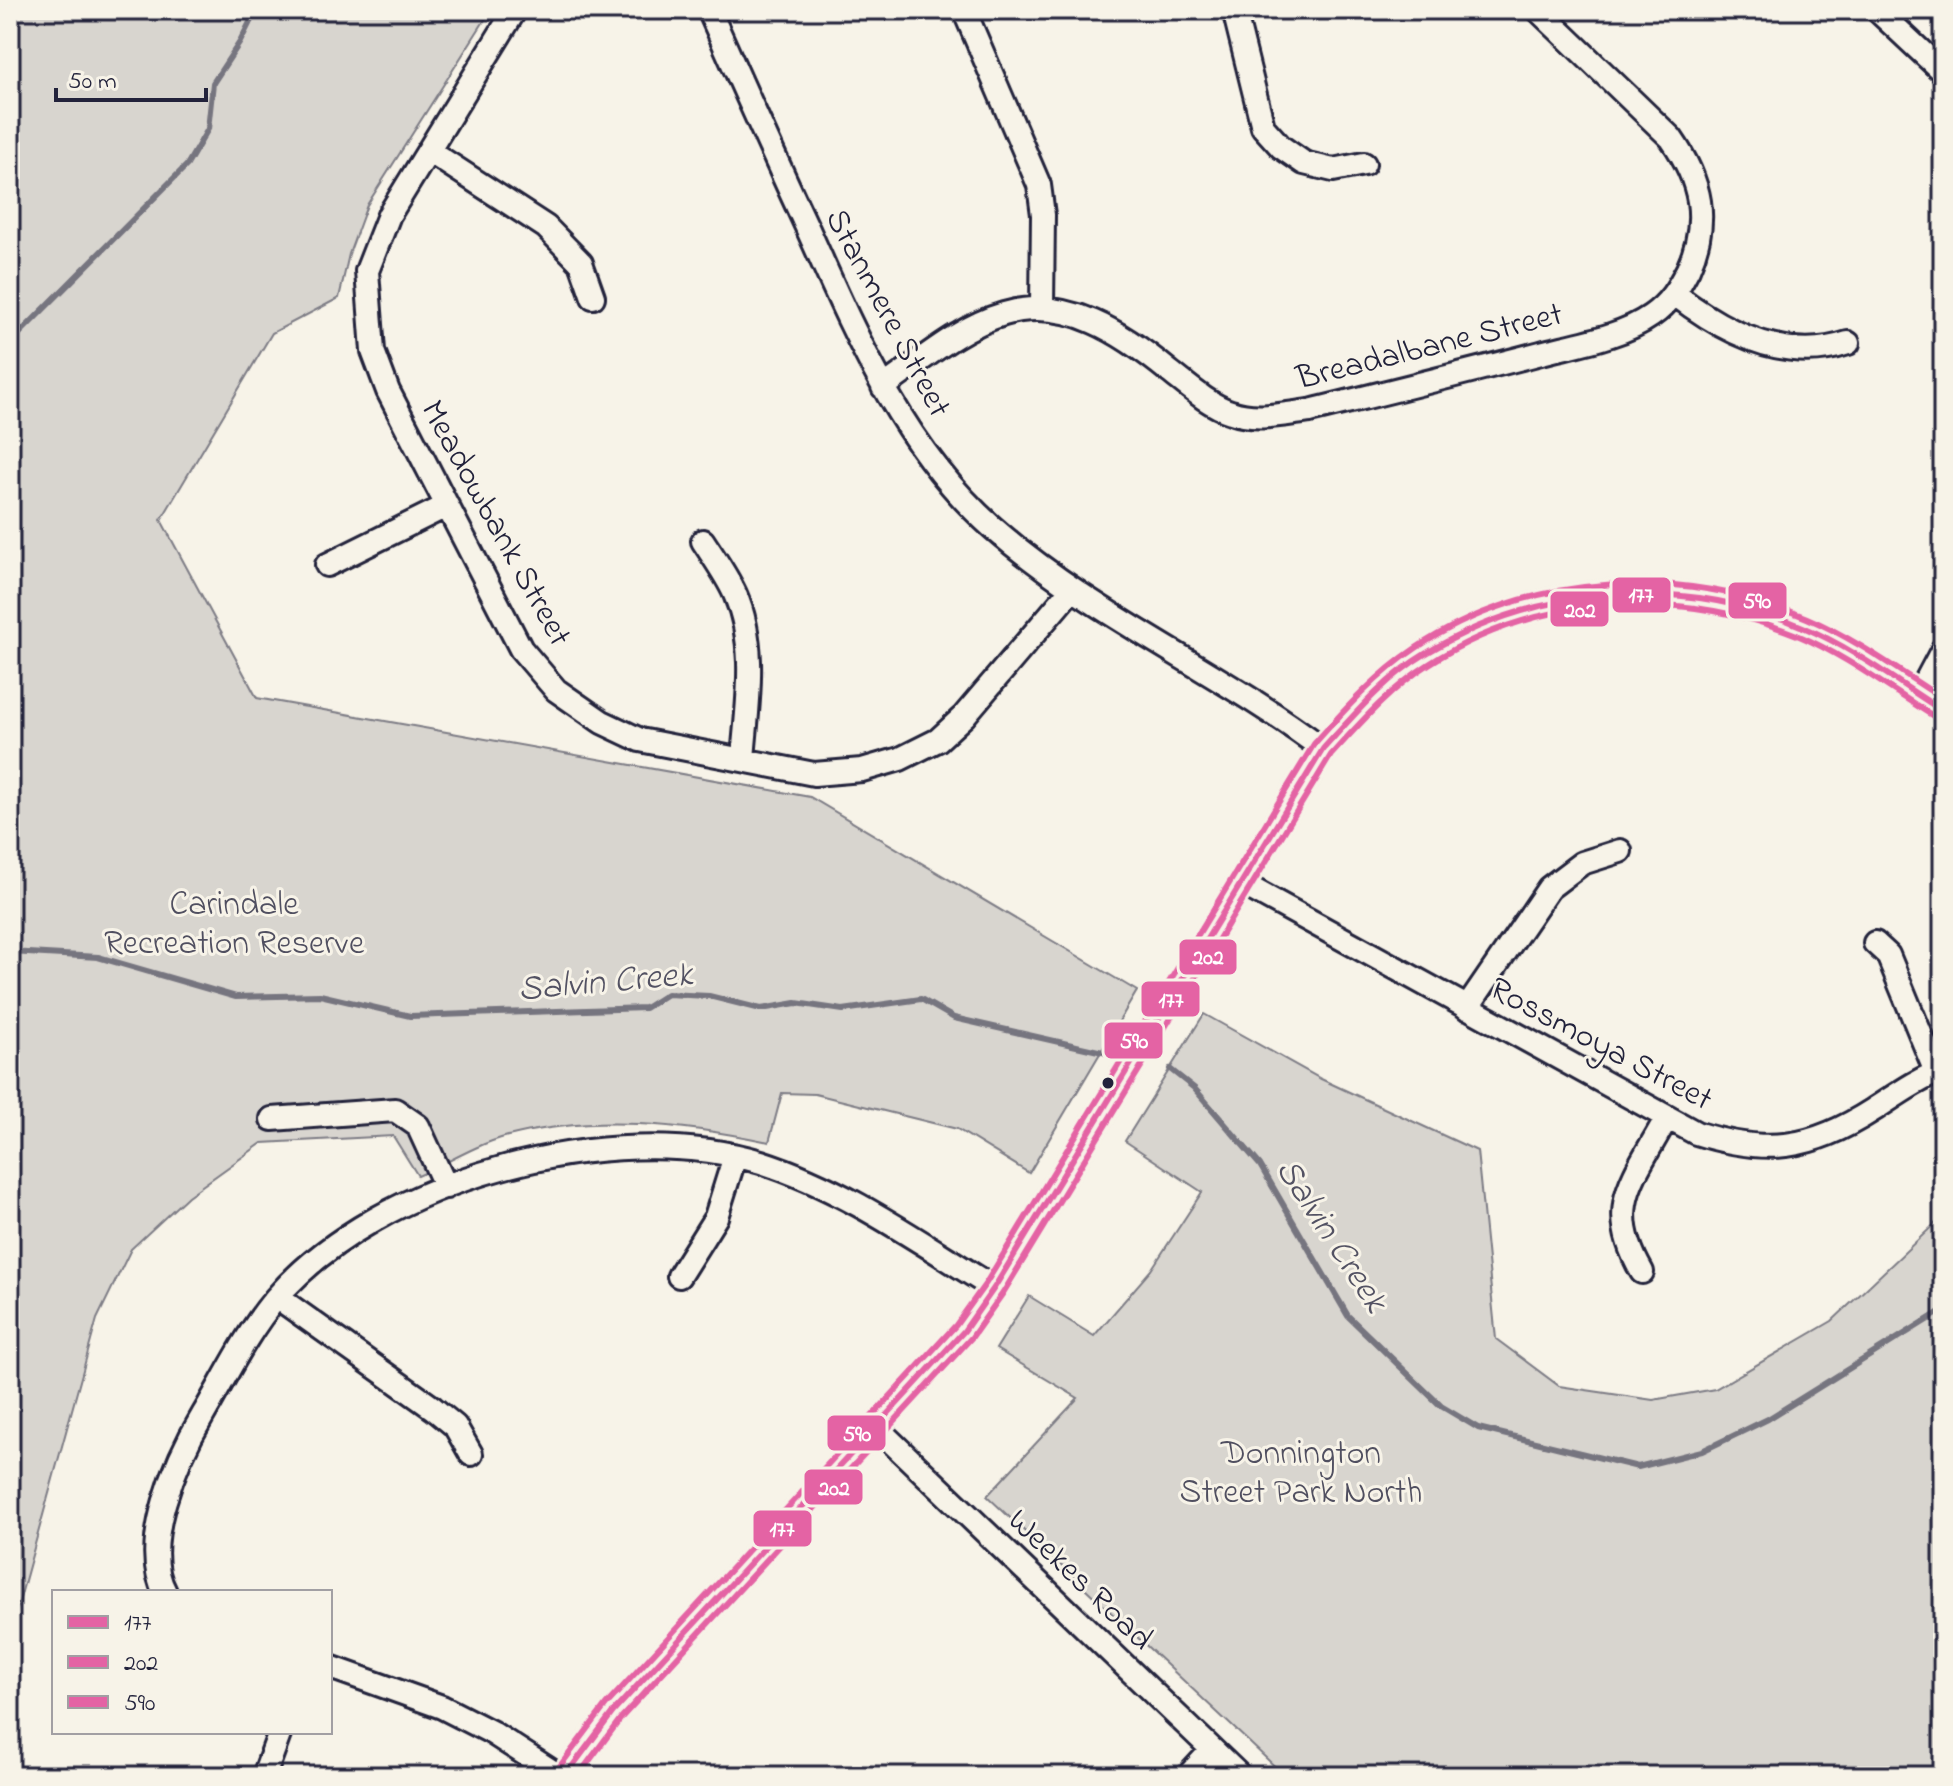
<svg xmlns="http://www.w3.org/2000/svg" width="1953" height="1786" viewBox="0 0 1953 1786" font-family="'Indie Flower',sans-serif">
  <style>
    .green { fill: #d8d5cf; stroke: #7d7c85; stroke-width: 2 }
    .lines { fill: none; stroke-linecap: round; stroke-linejoin: round }
    .stream { stroke: #76747f; stroke-width: 6 }
    .minor-casing { stroke: #22223b; stroke-width: 28 }
    .minor { stroke: #f7f3e8; stroke-width: 22 }
    .bus-1-casing { stroke: #f7f3e8; stroke-width: 12 }
    .bus-2-casing { stroke: #f7f3e8; stroke-width: 12 }
    .bus-3-casing { stroke: #f7f3e8; stroke-width: 12 }
    .bus-1 { stroke: #e463a4; stroke-width: 6 }
    .bus-2 { stroke: #e463a4; stroke-width: 6 }
    .bus-3 { stroke: #e463a4; stroke-width: 6 }
    .bus-dot { fill: #22223b; stroke: #f7f3e8; stroke-width: 3 }
    .labels { text-anchor: middle; stroke-width: 6; stroke-linejoin: round; paint-order: stroke }
    .street-label { font-size: 34px; fill: #22223b; stroke: #f7f3e8 }
    .park-label { font-size: 34px; fill: #504f60; stroke: #f7f3e8 }
    .water-label { font-size: 36px; font-style: italic; fill: #535263; stroke: #f7f3e8 }
    .line-badge { stroke: #f7f3e8; stroke-width: 3 }
    .badge-label { font-size: 22px; text-anchor: middle; font-weight: bold; fill: #fff }
  </style>
  <rect width="100%" height="100%" fill="#f7f3e8"/>
  <filter id="ink" filterUnits="userSpaceOnUse"><feTurbulence type="fractalNoise" baseFrequency=".0125" numOctaves="2"/><feDisplacementMap in="SourceGraphic" scale="16" xChannelSelector="R" yChannelSelector="G"/><feConvolveMatrix kernelMatrix="1 2 1 2 8 2 1 2 1" color-interpolation-filters="sRGB"/></filter>
  <g filter="url(#ink)">
    <path class="green" d="M10 10H491L367 205 349 254 339 298 272 333 161 520 257 698 810 797 1137 991 1029 1173 957 1129 815 1094 782 1093 769 1142C683 1124 594 1114 508 1136 477 1144 447 1163 418 1176L393 1136 262 1143 188 1196 131 1249 97 1319 10 1635Z
      M1204 1014 1321 1079 1477 1151 1496 1339 1559 1386 1653 1400 1715 1389 1832 1321 1943 1216V1776H1285L987 1496 1078 1398 996 1349 1029 1296 1094 1336 1151 1270 1202 1192 1125 1141Z"/>
    <g class="lines">
      <path class="stream" d="M10 343 187 165 208 129 213 83 240 42 256 10
        M10 952 98 957 236 997 320 995 410 1016 645 1008 667 994 709 996 761 1009 796 1003 843 1010 921 999 954 1018 1129 1058
        M1170 1069 1194 1088 1260 1165 1348 1316 1441 1406 1478 1428 1638 1467 1702 1451 1768 1419 1943 1310"/>
      <g class="minor-casing">
        <path id="minor" d="M515 10 389 215 367 271 373 351 388 391 521 649 556 690 602 722 640 740 814 774 862 770 900 759 938 740 964 716 1072 589
          M709 10C741 82 773 154 806 225 854 332 902 447 992 527 1093 616 1217 669 1323 749
          M964 10 1039 185 1043 215 1042 308
          M1234 10 1263 127 1281 147 1304 163 1333 170 1364 164
          M1877 10 1943 72
          M429 151 546 227 581 263 593 297
          M1676 295C1725 333 1786 364 1848 343
          M883 387C921 361 959 327 1004 314 1066 295 1124 334 1170 372 1188 386 1209 405 1231 412 1256 421 1285 414 1310 411 1387 392 1465 373 1541 353 1576 344 1621 337 1651 316 1670 303 1678 288 1688 269 1710 220 1701 181 1671 138L1538 10
          M703 541C714 558 727 576 735 594 758 646 747 705 743 759
          M327 565 446 506
          M1918 696 1943 649
          M1241 883 1696 1133C1766 1155 1811 1150 1873 1110 1895 1096 1918 1079 1943 1070
          M1875 943 1888 955 1936 1072
          M1467 1008 1549 888 1582 863 1620 851
          M272 1119 395 1110 418 1126 446 1187
          M1642 1272C1603 1205 1635 1177 1667 1117
          M679 1276 716 1217 735 1156
          M277 1297 433 1408 455 1426 471 1454
          M877 1428 1240 1776
          M165 1592C139 1545 177 1458 203 1415 226 1376 247 1332 276 1298 379 1178 611 1117 761 1162 846 1189 919 1242 994 1288
          M330 1667 442 1707 491 1732 559 1776
          M264 1776 280 1732
          M565 1776 613 1712 964 1331 994 1288 1323 749C1354 715 1386 679 1425 654 1537 585 1682 573 1803 627 1852 649 1897 683 1943 711
          M1188 1776 1212 1750"/>
      </g>
      <use href="#minor" class="minor"/>
      <g class="bus-1-casing">
        <path id="bus-1" d="M565 1776 613 1712 964 1331 994 1288 1323 749C1354 715 1385 678 1425 654 1538 585 1681 575 1803 627 1853 648 1897 682 1943 711"/>
      </g>
      <g class="bus-2-casing">
        <path id="bus-2" d="M578 1776 621 1718 972 1337 1003 1293 1331 755C1361 722 1391 688 1429 664 1538 594 1678 587 1797 635 1847 656 1892 691 1938 719"/>
      </g>
      <g class="bus-3-casing">
        <path id="bus-3" d="M557 1770 606 1705 956 1325 986 1283 1314 744C1345 709 1377 674 1416 648 1529 572 1684 565 1807 618 1856 639 1899 671 1943 699"/>
      </g>
      <use href="#bus-1" class="bus-1"/>
      <use href="#bus-2" class="bus-2"/>
      <use href="#bus-3" class="bus-3"/>
    </g>
  </g>
  <circle class="bus-dot" cx="1108" cy="1083" r="7"/>
  <g class="labels">
    <g class="street-label">
      <text transform="translate(890 312) rotate(62)" y="12">Stanmere Street</text>
      <text transform="translate(1429 344) rotate(-14)" y="12">Breadalbane Street</text>
      <text transform="translate(498 522) rotate(61)" y="12">Meadowbank Street</text>
      <text transform="translate(1602 1042) rotate(28)" y="12">Rossmoya Street</text>
      <text transform="translate(1082 1578) rotate(44)" y="12">Weekes Road</text>
    </g>
    <g class="park-label">
      <text x="234" y="914">Carindale<tspan x="234" dy="39">Recreation Reserve</tspan></text>
      <text x="1301" y="1463">Donnington<tspan x="1301" dy="39">Street Park North</tspan></text>
    </g>
    <g class="water-label">
      <text transform="translate(605 979) rotate(-5)" y="13">Salvin Creek</text>
      <text transform="translate(1334 1234) rotate(57)" y="13">Salvin Creek</text>
    </g>
  </g>
  <g class="line-badge">
    <rect x="1611" y="576" width="61" height="38" rx="8" fill="#e463a4"/>
    <rect x="1727" y="581" width="61" height="39" rx="8" fill="#e463a4"/>
    <rect x="1549" y="590" width="61" height="38" rx="8" fill="#e463a4"/>
    <rect x="1178" y="938" width="60" height="38" rx="8" fill="#e463a4"/>
    <rect x="1140" y="980" width="61" height="38" rx="8" fill="#e463a4"/>
    <rect x="1103" y="1021" width="61" height="39" rx="8" fill="#e463a4"/>
    <rect x="826" y="1414" width="61" height="38" rx="8" fill="#e463a4"/>
    <rect x="803" y="1468" width="61" height="38" rx="8" fill="#e463a4"/>
    <rect x="752" y="1509" width="61" height="39" rx="8" fill="#e463a4"/>
  </g>
  <g class="badge-label">
    <text x="1641" y="602">177</text>
    <text x="1757" y="608">590</text>
    <text x="1580" y="617">202</text>
    <text x="1208" y="964">202</text>
    <text x="1171" y="1007">177</text>
    <text x="1134" y="1048">590</text>
    <text x="857" y="1441">590</text>
    <text x="834" y="1495">202</text>
    <text x="782" y="1536">177</text>
  </g>
  <rect width="1953" height="1786" fill="none" stroke="#f7f3e8" stroke-width="40"/>
  <rect x="20" y="20" width="1913" height="1746" fill="none" stroke="#22223b" stroke-width="3" filter="url(#ink)"/>
  <rect x="52" y="1590" width="280" height="144" fill="#f7f3e8" stroke="#a29fa3" stroke-width="2"/>
  <rect x="68" y="1616" width="40" height="12" fill="#e463a4" stroke="#a29fa3" stroke-width="2"/>
  <text x="124" y="1630" font-size="24" fill="#22223b">177</text>
  <rect x="68" y="1656" width="40" height="12" fill="#e463a4" stroke="#a29fa3" stroke-width="2"/>
  <text x="124" y="1670" font-size="24" fill="#22223b">202</text>
  <rect x="68" y="1696" width="40" height="12" fill="#e463a4" stroke="#a29fa3" stroke-width="2"/>
  <text x="124" y="1710" font-size="24" fill="#22223b">590</text>
  <path d="M56 88v12h150v-12" fill="none" stroke="#22223b" stroke-width="4"/>
  <text x="68" y="88" font-size="24" fill="#22223b" stroke="#f7f3e8" stroke-width="6" paint-order="stroke">50 m</text>
</svg>
